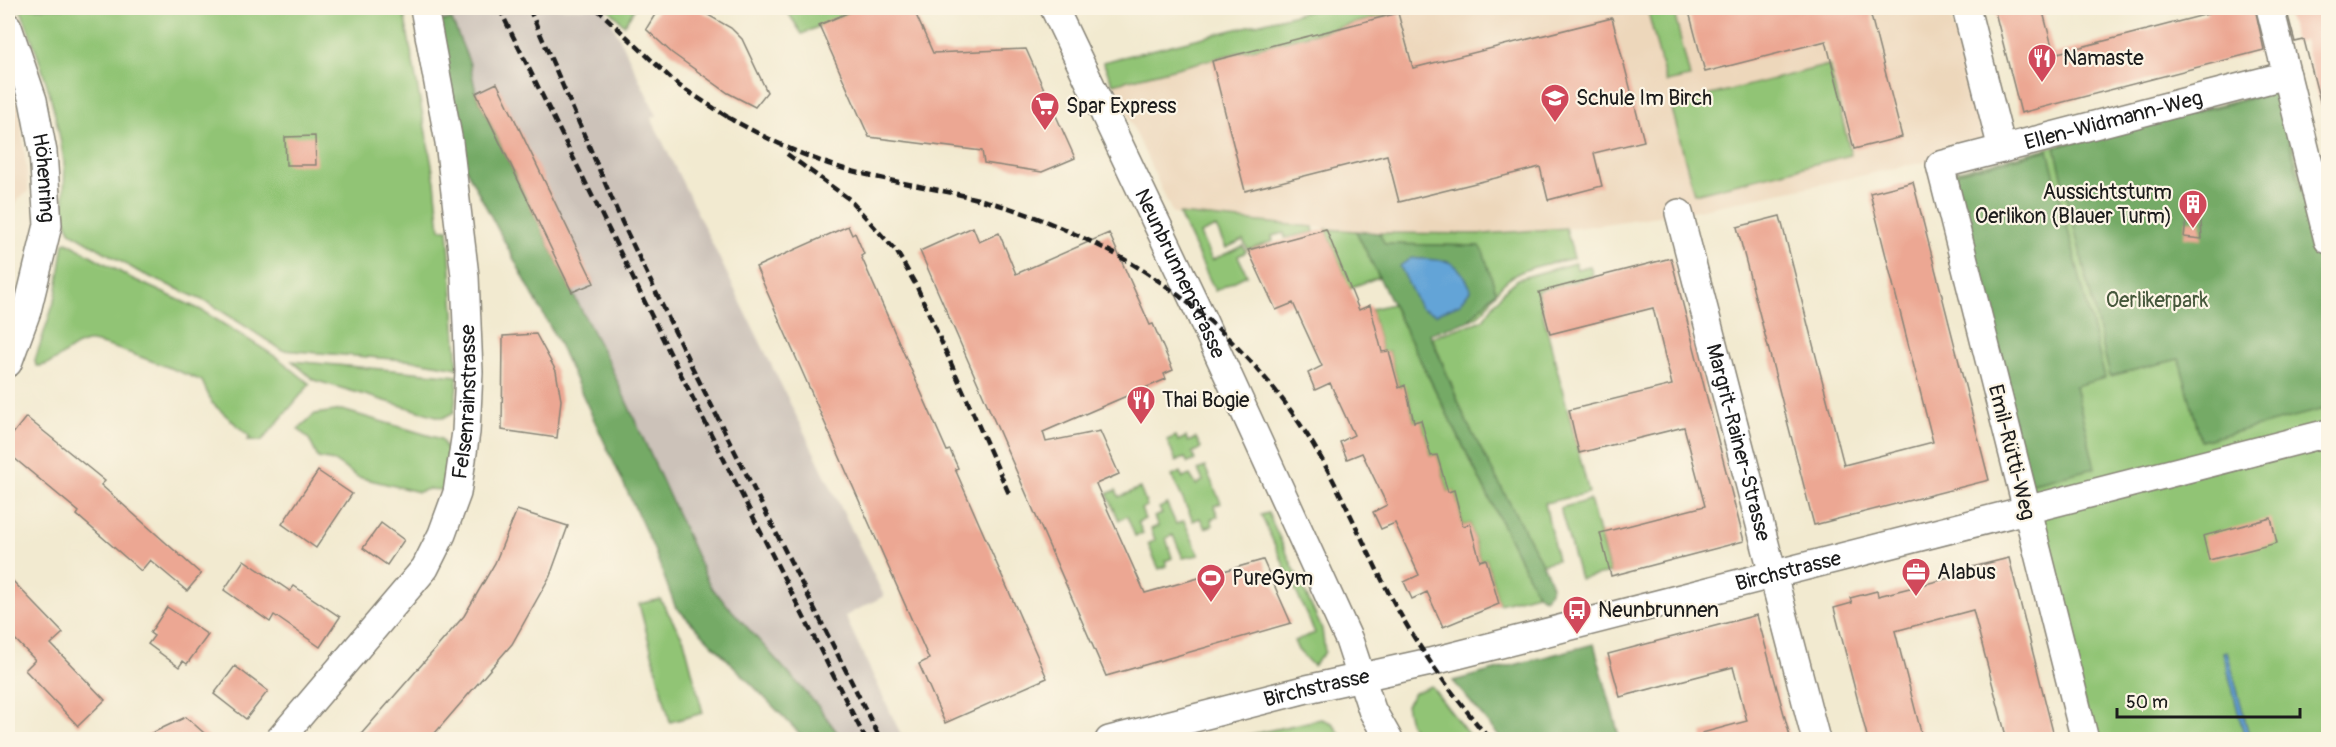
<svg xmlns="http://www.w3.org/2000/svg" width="2336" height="747" viewBox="0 0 2336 747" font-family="Pangolin,sans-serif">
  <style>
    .built { fill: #edd7bb }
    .industrial { fill: #ccc2b9 }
    .green { fill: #91c474; stroke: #567048; stroke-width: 1.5 }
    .forest { fill: #74aa66; stroke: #486341; stroke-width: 1.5 }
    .water { fill: #64a4d7; stroke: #40607a; stroke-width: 1.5 }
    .building { fill: #eca793 }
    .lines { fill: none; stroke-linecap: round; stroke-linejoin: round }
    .minor-casing { stroke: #878376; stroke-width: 30 }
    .minor { stroke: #fff; stroke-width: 27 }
    .rail { stroke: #1c1c1c; stroke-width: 4.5; stroke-dasharray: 9 4.5; stroke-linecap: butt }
    .labels { text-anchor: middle; stroke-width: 4.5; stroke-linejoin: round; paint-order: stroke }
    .poi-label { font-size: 21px; fill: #1c1c1c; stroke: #fcf5e5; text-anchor: start }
    .street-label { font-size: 21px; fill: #1c1c1c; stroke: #fcf5e5 }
    .park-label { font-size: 21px; fill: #45573b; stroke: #fcf5e5 }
  </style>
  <rect width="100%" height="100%" fill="#fcf5e5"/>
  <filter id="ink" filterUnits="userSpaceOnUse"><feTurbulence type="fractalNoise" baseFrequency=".0167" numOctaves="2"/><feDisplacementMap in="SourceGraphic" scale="12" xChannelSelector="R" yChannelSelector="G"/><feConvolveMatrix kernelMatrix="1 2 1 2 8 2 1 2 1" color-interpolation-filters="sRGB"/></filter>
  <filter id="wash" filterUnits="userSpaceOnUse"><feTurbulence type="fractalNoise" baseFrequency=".008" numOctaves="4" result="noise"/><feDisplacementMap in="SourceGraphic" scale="24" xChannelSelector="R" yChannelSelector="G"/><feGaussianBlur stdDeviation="1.35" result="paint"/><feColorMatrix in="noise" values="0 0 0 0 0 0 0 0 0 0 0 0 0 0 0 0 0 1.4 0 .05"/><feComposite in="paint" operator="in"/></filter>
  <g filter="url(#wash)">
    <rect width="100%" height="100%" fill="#f2ead0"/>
    <path class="built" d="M1321 8H1949L1984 146 1930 161 1698 210 1577 228 1484 234 1379 233 1173 214 1103 62Z
      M8 75 20 112 29 192 19 198 8 222Z"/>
    <path class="industrial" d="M434 8H605L657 116 651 118 884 596 845 616 903 739H805L675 606 653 547 558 342 460 158Z"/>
    <path class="green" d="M20 8H403L435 182 440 229H448L458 368 417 361 282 350 209 303 139 272 72 233C58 216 67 183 64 162 56 106 40 59 20 8Z
      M608 8H635L624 25Z
      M785 8H859L802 34Z
      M1321 8H1415L1113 84 1103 62Z
      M1647 8H1673L1690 77 1666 82Z
      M1829 65 1851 155 1694 194 1671 105Z
      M2279 89 2328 282V739H2093L1949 173Z
      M1179 214 1313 227 1314 232 1285 238 1284 233 1272 236 1273 241 1248 250 1243 240 1226 248 1216 227 1200 234 1212 260 1243 246 1246 252 1238 256 1247 275 1215 291Z
      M1566 228 1574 258C1551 264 1520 266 1503 284 1490 297 1487 315 1468 321L1496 291 1479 246 1384 244 1379 233 1484 234Z
      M1326 229 1356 231 1379 277 1344 290 1346 279Z
      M67 242 131 278 201 310 278 358 310 384 266 436 261 441 248 440 250 437 212 403 202 381C186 374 98 339 86 342 68 346 55 367 36 366L35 360 56 296 64 243Z
      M1575 263 1577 269 1590 266 1593 276 1537 291 1589 493 1545 503 1557 560 1541 564 1467 423 1432 337 1483 320 1503 292 1518 279Z
      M1392 304 1537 594 1499 604 1486 559 1480 561 1470 524 1463 526 1454 491 1448 492 1437 455 1431 456 1421 421 1414 422 1405 386 1399 388 1389 351 1382 352 1371 309Z
      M292 361 458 376 454 412 443 418 314 380Z
      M342 410 441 439 451 456 443 490 429 489 419 492 358 477 334 461 318 458 309 439 298 429 315 414Z
      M1176 436 1178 441 1186 437 1188 442 1196 438 1201 448 1192 453 1195 460 1188 463 1185 458 1176 461 1167 440Z
      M1205 467 1221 503 1214 506 1218 516 1211 519 1213 525 1205 528 1200 518 1193 521 1172 476 1180 472 1183 478 1190 475 1196 485 1203 481 1198 470Z
      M1140 488 1147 506 1141 509 1145 519 1138 522 1143 533 1135 536 1127 516 1119 520 1107 494 1116 490 1119 497Z
      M1590 500 1610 573 1580 579 1560 508Z
      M1167 504 1176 524 1184 521 1199 555 1183 558 1173 535 1166 538 1172 558 1165 561 1167 566 1159 569 1148 544 1155 540 1151 529 1158 526 1154 517 1162 514 1159 508Z
      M1268 513 1322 629 1325 652 1313 666 1298 650 1294 641 1315 633 1261 515Z
      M660 599 684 640 703 713 670 722 639 604Z
      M1431 686 1472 739H1418L1410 723 1406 705 1414 693Z
      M1321 719 1332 723 1344 739H1231Z"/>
    <path class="forest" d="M452 20 470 64 476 93 572 292 609 363 710 586 818 706 842 739H805L675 606 653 547 558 342 460 158 438 21Z
      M2277 92 2328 297V408L2201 441 2179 359 2110 376 2055 147Z
      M2048 150 2105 378 2075 386 2095 468 2029 484 1953 174Z
      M1356 231 1379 233 1385 244 1479 246 1483 251 1496 291 1468 321 1430 334 1467 423 1547 573 1552 586 1549 593 1544 598 1537 594Z
      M1594 644 1620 739H1501L1453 681Z"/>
    <path class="water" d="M1411 258C1446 262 1455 254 1471 289L1460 304 1436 314 1420 308 1400 266Z
      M2227 651 2250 739H2245L2223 652Z"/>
    <g id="blocks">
      <path class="building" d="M659 8H696L731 28 742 39 767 92 755 107 728 93 672 53 646 29Z
        M859 8H913L933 53 1026 49 1075 158 1042 172 984 163 982 151 869 137 819 25Z
        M1688 8H1869L1902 137 1854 149 1826 41 1705 72Z
        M1994 8H2042L2054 54 2208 14 2206 8H2255L2264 50 2021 113Z
        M2286 8H2328V108L2322 109 2304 40 2295 42Z
        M1398 13 1413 68 1612 18 1644 141 1594 153 1602 186 1548 200 1540 167 1399 202 1387 155 1245 191 1212 61Z
        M497 83 594 283 572 292 476 93Z
        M315 136 316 165H286L285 137Z
        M1913 182 1989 480 1814 525 1737 227 1780 216 1844 465 1933 442 1870 193Z
        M2193 220 2201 221 2202 239 2184 237 2186 221Z
        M848 226 852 235 855 233 864 254 861 256 947 451 950 450 958 468 955 469 1047 678 945 723 919 664 929 659 756 267Z
        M973 227 979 242 999 233 1016 274 1109 233 1150 325 1153 324 1173 370 1164 374 1166 379 1043 432 1046 442 1100 431 1119 474 1096 484 1145 593 1263 560 1291 623 1106 676 920 251Z
        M1326 229 1359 310 1370 305 1382 352 1389 351 1399 388 1405 385 1414 422 1421 420 1431 456 1437 455 1448 492 1454 490 1463 526 1470 524 1480 561 1486 559 1499 604 1443 627 1427 592 1412 599 1404 582 1419 575 1395 523 1381 529 1373 512 1387 505 1362 453 1347 459 1340 442 1354 435 1330 383 1315 390 1308 373 1322 366 1293 303 1276 310 1248 250Z
        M1671 258 1744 541 1611 576 1600 533 1705 506 1684 427 1579 453 1569 410 1672 385 1653 308 1550 334 1539 292Z
        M536 334 556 371 561 400 557 438 502 430 503 336Z
        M26 417 105 481 101 485 201 574 187 591 150 560 141 571 77 515 79 512 8 453V440Z
        M318 471 352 494 316 548 282 524Z
        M517 510 568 526 550 576 512 644 429 740H356L464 616 495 563Z
        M2271 518 2277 543 2209 560 2203 536Z
        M381 523 404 540 387 565 363 548Z
        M2009 558 2055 740H2007L1973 610 1895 631 1923 740H1868L1834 608 1852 603 1850 598 1877 591 1878 596 1965 574 1964 569Z
        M244 560 290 591 294 586 340 617 320 647 274 615 270 622 224 590Z
        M8 576 63 633 51 644 105 700 78 726 25 670 35 660 8 632Z
        M167 607 208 635 187 664 183 661 179 667 148 644 154 636 150 633Z
        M1757 615 1791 740H1703L1702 733 1747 721 1733 667 1620 697 1608 654Z
        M235 666 268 691 246 719 214 694Z
        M186 717 212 740H137Z"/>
    </g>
  </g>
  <g filter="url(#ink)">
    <use href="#blocks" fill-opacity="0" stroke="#878376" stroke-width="1.5"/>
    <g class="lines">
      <g class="minor-casing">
        <g id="minor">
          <path id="s1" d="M1054 8 1200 314 1349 640 1372 710 1389 740"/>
          <path d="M1966 8 2002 149"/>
          <path d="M2270 8 2328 240"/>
          <path id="s2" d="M8 27 33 100 43 152 48 225 27 311 8 363"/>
          <path id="s3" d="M1679 213 1816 740"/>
          <path id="s4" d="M279 740 425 568 442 534 457 493 466 432 469 372 465 276 449 142 424 8"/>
          <path id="s5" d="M1109 740 1307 689 1430 662 2328 433"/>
          <path id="s6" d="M2085 740 1940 165 2287 75"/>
        </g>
      </g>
      <use href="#minor" class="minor"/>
      <path class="rail" d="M499 8 672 357 866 740
        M529 8 622 222 691 365 881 740
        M596 8 678 85 734 121
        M727 117C759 134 791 151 826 163 875 180 927 186 978 199 1025 211 1070 230 1113 253 1192 295 1264 365 1311 441 1346 498 1369 560 1402 617 1427 661 1458 701 1490 740
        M787 154 849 199 897 252 917 287 1010 496"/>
    </g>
  </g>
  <defs>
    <g id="restaurant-pin" transform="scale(1.5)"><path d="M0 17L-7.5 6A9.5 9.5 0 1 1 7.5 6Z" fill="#d1495b" stroke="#fcf5e5"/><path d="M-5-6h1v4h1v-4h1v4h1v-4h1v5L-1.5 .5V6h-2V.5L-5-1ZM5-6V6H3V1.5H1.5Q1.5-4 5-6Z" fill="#fff"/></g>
    <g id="school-pin" transform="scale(1.5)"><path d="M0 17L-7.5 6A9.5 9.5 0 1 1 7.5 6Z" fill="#d1495b" stroke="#fcf5e5"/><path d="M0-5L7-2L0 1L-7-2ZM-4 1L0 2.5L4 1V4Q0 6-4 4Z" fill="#fff"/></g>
    <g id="supermarket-pin" transform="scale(1.5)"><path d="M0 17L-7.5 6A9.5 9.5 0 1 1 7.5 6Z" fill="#d1495b" stroke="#fcf5e5"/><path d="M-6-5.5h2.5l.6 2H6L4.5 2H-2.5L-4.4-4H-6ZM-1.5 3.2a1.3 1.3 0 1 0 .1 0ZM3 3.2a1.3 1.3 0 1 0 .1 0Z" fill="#fff"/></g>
    <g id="building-pin" transform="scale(1.5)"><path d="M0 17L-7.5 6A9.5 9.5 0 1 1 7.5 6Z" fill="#d1495b" stroke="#fcf5e5"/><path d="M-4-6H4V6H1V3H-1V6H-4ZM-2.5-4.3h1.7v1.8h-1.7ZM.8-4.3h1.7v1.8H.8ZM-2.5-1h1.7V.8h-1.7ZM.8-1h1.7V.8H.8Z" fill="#fff"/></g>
    <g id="office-pin" transform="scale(1.5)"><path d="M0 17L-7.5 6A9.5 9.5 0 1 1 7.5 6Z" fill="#d1495b" stroke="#fcf5e5"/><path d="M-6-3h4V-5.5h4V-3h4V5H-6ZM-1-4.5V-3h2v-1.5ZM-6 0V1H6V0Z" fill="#fff"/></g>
    <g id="stadium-pin" transform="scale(1.5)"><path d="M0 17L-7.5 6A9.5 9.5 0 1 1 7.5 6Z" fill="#d1495b" stroke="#fcf5e5"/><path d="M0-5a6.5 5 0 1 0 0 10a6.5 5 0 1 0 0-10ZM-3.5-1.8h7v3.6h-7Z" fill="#fff"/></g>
    <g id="bus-pin" transform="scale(1.5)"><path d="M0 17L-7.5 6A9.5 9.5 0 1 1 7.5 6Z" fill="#d1495b" stroke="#fcf5e5"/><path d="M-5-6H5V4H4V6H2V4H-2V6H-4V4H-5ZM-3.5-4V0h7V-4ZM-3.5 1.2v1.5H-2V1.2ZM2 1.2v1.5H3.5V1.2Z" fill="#fff"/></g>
  </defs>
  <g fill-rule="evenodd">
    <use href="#restaurant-pin" x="2042" y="58"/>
    <use href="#school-pin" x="1555" y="98"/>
    <use href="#supermarket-pin" x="1045" y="106"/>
    <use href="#building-pin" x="2193" y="204"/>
    <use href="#restaurant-pin" x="1141" y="400"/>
    <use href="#office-pin" x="1916" y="572"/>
    <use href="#stadium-pin" x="1211" y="578"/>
    <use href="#bus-pin" x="1577" y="610"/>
  </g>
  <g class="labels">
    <g class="poi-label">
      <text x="2063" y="65">Namaste</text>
      <text x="1576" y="105">Schule Im Birch</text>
      <text x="1066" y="113">Spar Express</text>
      <text x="2172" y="199" text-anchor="end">Aussichtsturm<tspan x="2172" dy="24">Oerlikon (Blauer Turm)</tspan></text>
      <text x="1162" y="407">Thai Bogie</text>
      <text x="1937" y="579">Alabus</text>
      <text x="1232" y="585">PureGym</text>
      <text x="1598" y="617">Neunbrunnen</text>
    </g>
    <g class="street-label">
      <text dy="7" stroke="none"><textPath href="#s6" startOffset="772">Ellen-Widmann-Weg</textPath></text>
      <text dy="7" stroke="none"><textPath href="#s2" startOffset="156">Höhenring</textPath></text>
      <text dy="7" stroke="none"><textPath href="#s1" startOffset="294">Neunbrunnenstrasse</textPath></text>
      <text dy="7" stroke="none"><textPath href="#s4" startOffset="399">Felsenrainstrasse</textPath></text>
      <text dy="7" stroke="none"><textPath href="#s3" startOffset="237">Margrit-Rainer-Strasse</textPath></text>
      <text transform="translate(2012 452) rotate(76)" y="7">Emil-Rütti-Weg</text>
      <text dy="7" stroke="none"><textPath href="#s5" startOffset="700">Birchstrasse</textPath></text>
      <text dy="7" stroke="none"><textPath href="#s5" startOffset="214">Birchstrasse</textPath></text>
    </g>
    <g class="park-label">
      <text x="2157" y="307">Oerlikerpark</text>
    </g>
  </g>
  <rect width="2336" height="747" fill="none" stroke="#fcf5e5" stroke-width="30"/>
  <path d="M2117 708v9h183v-9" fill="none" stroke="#1c1c1c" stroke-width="3"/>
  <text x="2126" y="708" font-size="18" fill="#1c1c1c" stroke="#fcf5e5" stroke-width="4.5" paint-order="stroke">50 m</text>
</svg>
